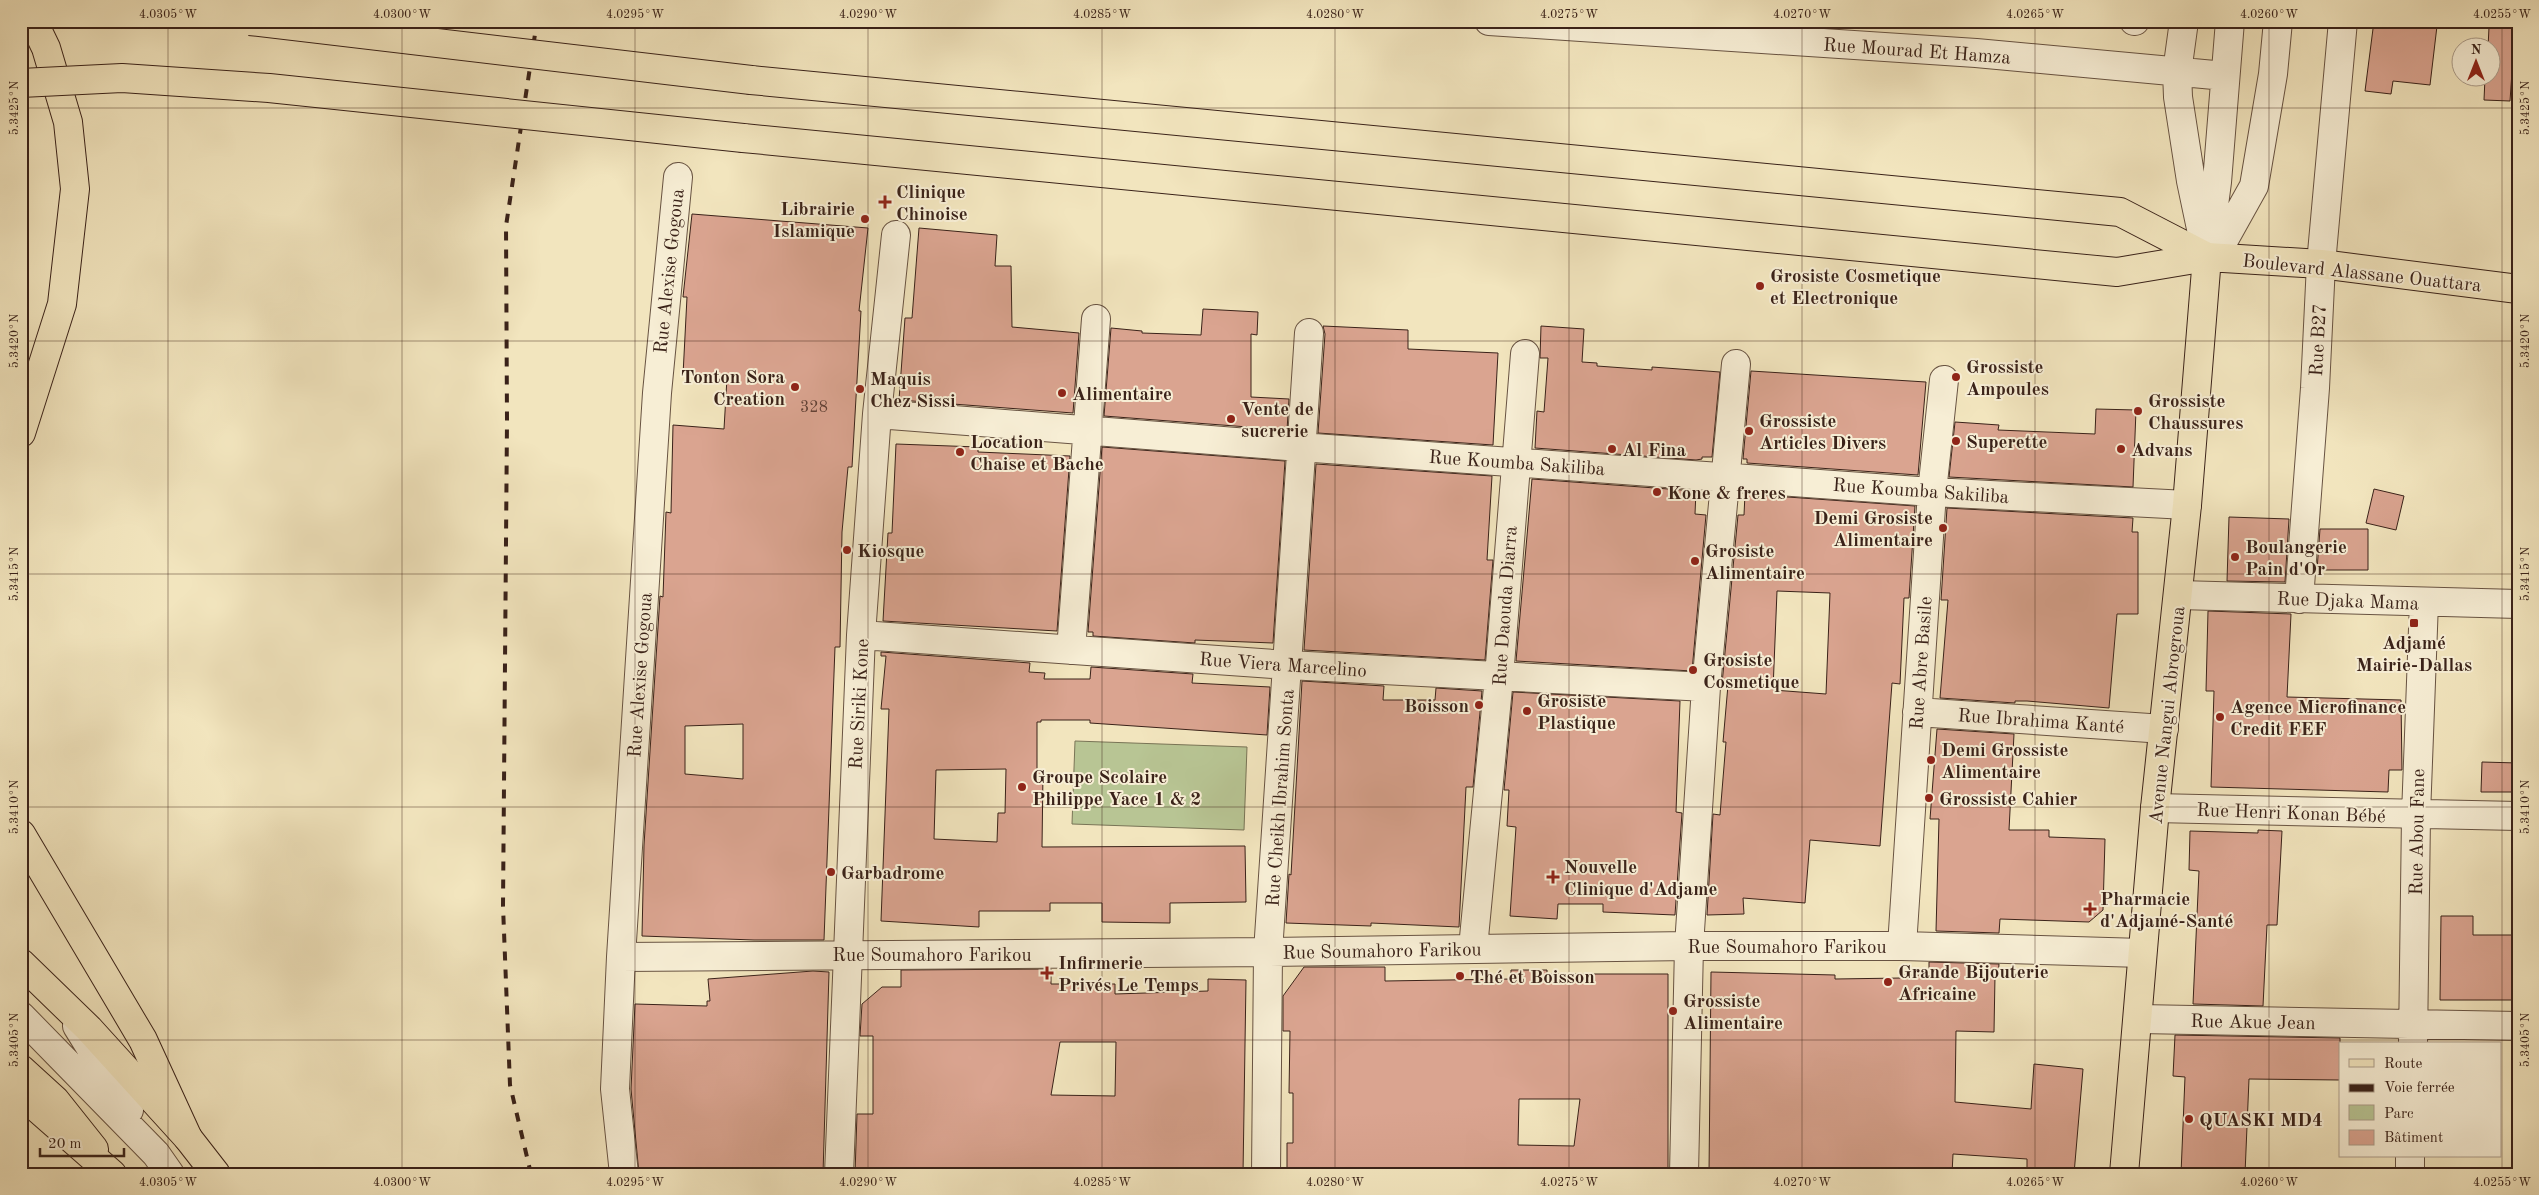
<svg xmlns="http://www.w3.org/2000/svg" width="2539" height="1195" font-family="'Old Standard TT',serif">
	<rect width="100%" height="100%" fill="#f2e5be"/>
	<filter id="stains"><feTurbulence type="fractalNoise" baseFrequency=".004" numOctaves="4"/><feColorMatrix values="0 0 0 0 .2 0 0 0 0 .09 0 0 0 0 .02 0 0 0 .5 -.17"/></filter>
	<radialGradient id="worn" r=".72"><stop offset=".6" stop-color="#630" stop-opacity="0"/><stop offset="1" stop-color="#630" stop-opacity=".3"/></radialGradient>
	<!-- green -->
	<path fill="#b8c594" stroke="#797456" d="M1075,741L1247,747L1244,830L1072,824Z"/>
	<!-- building -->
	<path fill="#daa490" stroke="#3a2219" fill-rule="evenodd" d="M2374,21H2400L2437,26L2430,85L2393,81L2391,94L2365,91Z
		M2489,27L2515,28L2510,101L2484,100L2485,78H2492V48H2488Z
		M692,214L868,228L859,311H861L852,467H848L842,532L840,647H835L824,940H754L642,936L644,845L660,596L663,597L666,512L671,513L673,425L724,429L727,378L683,375L687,297H683ZM743,724V779L685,774V726Z
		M919,228L997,235L995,266H1011L1012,327L1079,333L1073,413L899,400L905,318H912Z
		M1203,309L1258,312L1257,335L1251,334V397L1289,399L1287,430L1104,416L1111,328L1142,331V333L1201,335Z
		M1323,326L1408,330V349L1498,353L1493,445L1318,433L1325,334Z
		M1541,326L1584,329L1582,362L1597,363V366L1652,370V367L1720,372L1712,457H1702V459L1696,460L1535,448L1537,411L1544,412L1548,358H1540Z
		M1751,371L1926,382L1918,475L1747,463V459H1743Z
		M2096,409L2136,410L2133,487L1949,477L1955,422L1999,425L1998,430L2095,434Z
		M896,444L978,447V452L1070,456L1057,631L883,621L888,533H892Z
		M1102,447L1285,461L1273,643L1195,640V643L1093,636V632H1088Z
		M1316,464L1492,476L1487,560H1493L1485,660L1304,650Z
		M1532,479L1696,491L1695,514L1706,515L1692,671L1516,661Z
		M2374,489L2404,496L2396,530L2366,523Z
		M1745,494L1915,506L1909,598H1904L1900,684L1892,683L1880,846L1810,840L1805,903L1743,898L1744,914L1707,915L1713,814L1720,815L1726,742H1723L1728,685L1722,684L1738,515H1744ZM1777,591L1830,593L1826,694L1773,690Z
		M1947,508L2133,518L2132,532H2138V614H2117L2109,708L2027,701H2015V703L1940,698L1948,600H1941Z
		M2229,517L2289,519L2285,582L2227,581Z
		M2320,529H2368V570H2317Z
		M2208,611L2291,614L2287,697L2401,700L2402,770H2389L2388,792L2211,787L2214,691H2206Z
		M881,652L1030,663L1029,672L1045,673L1044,679H1090L1091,667L1193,674L1192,683L1270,687L1267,735L1090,723V720H1041V722H1037V772H1043L1042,847L1245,846L1246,902L1170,903V923L1102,922V903H1050V911H979V927L881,921L889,709H881L886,656H881ZM1006,769L1005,813H998L997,842L934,839L936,770Z
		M1302,681L1384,686L1383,700H1435L1436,688L1482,691L1473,787H1466L1459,927L1371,923V926L1286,923L1289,874L1291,875Z
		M1513,692L1680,701L1676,812L1682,813L1675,915L1603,912V904H1558L1557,919L1510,916L1516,827L1507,826L1509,790H1504Z
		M1937,729L2014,734L2009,830H2049V837L2105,839L2103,910L2089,922L2000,919L1999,933L1936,931L1939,819H1930Z
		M2482,762L2518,763V792H2481Z
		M2258,830L2282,831L2277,925H2267L2263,1006L2193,1004L2199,871L2189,870L2190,831L2258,833Z
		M2441,916H2473V935H2518V1000H2440Z
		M1929,962L1999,964L1998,976H1995L1994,1032L1956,1031L1955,1102L2031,1109L2034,1064L2083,1069L2074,1174H2027V1159L1953,1154L1952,1174H1709L1711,972L1835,975V979L1901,978V975H1929Z
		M1304,967H1385V981L1511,979V970H1547V974H1668V1174H1287V1143H1293V1093H1289L1290,1031H1283V996ZM1519,1099H1580L1574,1146L1518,1145Z
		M1051,969V984H1115V994L1208,991V979L1246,980L1243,1174H855L857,1114H873V1036H860L862,1004L882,987H901V970ZM1060,1042H1116L1115,1096L1051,1095Z
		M813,971L829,972L823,1174H639L631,1089L635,1004L707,1006V1001H710L708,979Z
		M2175,1035L2340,1038V1080L2249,1079L2245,1174H2181L2185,1077L2173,1076Z"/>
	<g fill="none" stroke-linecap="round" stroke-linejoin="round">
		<defs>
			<path id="minor" d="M1489,21L1976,53L2225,76
				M2134,21H2135
				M2184,21L2177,72L2178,97L2191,181L2207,257
				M2210,236L2217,182L2230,21
				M2207,257L2225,238L2254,186L2273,74L2278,21
				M877,414L1300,447L1932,492L2187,505
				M2179,595L2518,604
				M2299,599L2315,388L2321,264L2343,21
				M861,635L1288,665L1706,687
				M1071,650L1096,319
				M1917,712L2164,729
				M2155,808L2518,816
				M1902,946L1932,492L1944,380
				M1473,948L1499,677L1525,354
				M621,957L1268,952L1689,946H1902L2142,953
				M21,1016L156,1154L170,1174
				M2139,1019L2518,1026
				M77,1026L129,1110
				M2413,1044L2416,815L2424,602
				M624,1174L615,1089L621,957L657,393L678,177
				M839,1174L861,635L877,414L896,235
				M1266,1174L1268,952L1309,333
				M1684,1174L1689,946L1706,687L1736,364
				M2410,1174V1156"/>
			<path id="major" d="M21,963L89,1029L188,1138L216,1174
				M21,1069L55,1100L94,1149
				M2124,1174L2155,808L2187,505L2207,257L2321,264L2518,289"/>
			<path id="highway" d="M751,80L2120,212L2207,257
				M743,138L2117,272L2207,257
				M21,433L62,304L75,189L68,122L46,48L33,21
				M21,834L143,1040L188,1138
				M21,1094L112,1174"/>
		</defs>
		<!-- minor casing -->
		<use href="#minor" stroke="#685342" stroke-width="30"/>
		<!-- major casing -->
		<use href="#major" stroke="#3a2219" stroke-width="30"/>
		<!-- highway casing -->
		<use href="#highway" stroke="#3a2219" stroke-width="30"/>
		<!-- minor -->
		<use href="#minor" stroke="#f7eed5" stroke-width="28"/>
		<!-- major -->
		<use href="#major" stroke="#f2e5be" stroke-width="28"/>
		<!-- highway -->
		<use href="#highway" stroke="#f2e5be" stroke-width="28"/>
		<!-- rail -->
		<path stroke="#3a2219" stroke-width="4" stroke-dasharray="9 9" stroke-linecap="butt" d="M531,1174L510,1085L503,906L507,421L506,226L537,21"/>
		<defs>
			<path id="highway-bridge" d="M250,21L751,80
				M21,83L122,78L269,88L743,138"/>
		</defs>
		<!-- highway-bridge casing -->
		<use href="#highway-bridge" stroke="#3a2219" stroke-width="30" stroke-linecap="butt"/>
		<!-- highway-bridge -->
		<use href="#highway-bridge" stroke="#f2e5be" stroke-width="28"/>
	</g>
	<!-- ticks -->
	<path fill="none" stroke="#3a2219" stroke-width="1" stroke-opacity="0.45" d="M168,21V1174M402,21V1174M635,21V1174M868,21V1174M1102,21V1174M1335,21V1174M1569,21V1174M1802,21V1174M2035,21V1174M2269,21V1174M2502,21V1174M21,108H2518M21,341H2518M21,574H2518M21,807H2518M21,1040H2518"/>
	<!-- markers -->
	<g fill="#8f2418" stroke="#f7eed5" stroke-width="2">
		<path d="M882.5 194.5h5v5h5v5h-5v5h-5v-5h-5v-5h5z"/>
		<circle cx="865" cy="219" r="5"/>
		<circle cx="1760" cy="286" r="5"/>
		<circle cx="1956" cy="377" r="5"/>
		<circle cx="795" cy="387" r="5"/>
		<circle cx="860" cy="389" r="5"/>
		<circle cx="1062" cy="393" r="5"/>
		<circle cx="2138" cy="411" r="5"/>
		<circle cx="1231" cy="419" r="5"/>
		<circle cx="1749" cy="431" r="5"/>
		<circle cx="1956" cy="441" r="5"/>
		<circle cx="1612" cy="449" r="5"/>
		<circle cx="2121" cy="449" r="5"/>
		<circle cx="960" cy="452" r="5"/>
		<circle cx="1657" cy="492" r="5"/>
		<circle cx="1943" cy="528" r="5"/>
		<circle cx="847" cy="550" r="5"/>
		<circle cx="2235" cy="557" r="5"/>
		<circle cx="1695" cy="561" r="5"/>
		<rect x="2409" y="618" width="10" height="10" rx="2.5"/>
		<circle cx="1693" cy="670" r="5"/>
		<circle cx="1479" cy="705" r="5"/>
		<circle cx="1527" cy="711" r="5"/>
		<circle cx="2220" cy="717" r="5"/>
		<circle cx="1931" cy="760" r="5"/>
		<circle cx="1022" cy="787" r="5"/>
		<circle cx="1929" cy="798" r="5"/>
		<circle cx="831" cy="872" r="5"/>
		<path d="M1550.5 869.5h5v5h5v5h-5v5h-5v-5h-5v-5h5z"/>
		<path d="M2087.5 901.5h5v5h5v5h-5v5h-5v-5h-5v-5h5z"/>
		<path d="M1044.5 965.5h5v5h5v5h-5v5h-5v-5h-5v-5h5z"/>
		<circle cx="1460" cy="976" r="5"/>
		<circle cx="1888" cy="982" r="5"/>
		<circle cx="1673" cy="1011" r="5"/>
		<circle cx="2189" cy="1119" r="5"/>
	</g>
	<g text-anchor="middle" stroke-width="4" stroke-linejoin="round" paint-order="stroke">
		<!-- number labels -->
		<g font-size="16" fill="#624237">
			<text x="814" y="412">328</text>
		</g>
		<!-- street labels -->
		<g font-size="19" fill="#3a2219" stroke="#f7eed5">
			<text transform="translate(1917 50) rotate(4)" y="7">Rue Mourad Et Hamza</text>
			<text transform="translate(668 271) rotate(-84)" y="7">Rue Alexise Gogoua</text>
			<text transform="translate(2362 272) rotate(6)" y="7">Boulevard Alassane Ouattara</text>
			<text transform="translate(2317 340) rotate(-87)" y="7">Rue B27</text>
			<text transform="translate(1517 462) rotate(4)" y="7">Rue Koumba Sakiliba</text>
			<text transform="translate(1921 490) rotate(4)" y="7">Rue Koumba Sakiliba</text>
			<text transform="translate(2348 600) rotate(2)" y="7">Rue Djaka Mama</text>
			<text transform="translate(1504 606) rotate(-86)" y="7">Rue Daouda Diarra</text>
			<text transform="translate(1920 663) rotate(-86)" y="7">Rue Abre Basile</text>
			<text transform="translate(1283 664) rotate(4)" y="7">Rue Viera Marcelino</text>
			<text transform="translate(639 675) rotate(-86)" y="7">Rue Alexise Gogoua</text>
			<text transform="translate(858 704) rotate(-87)" y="7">Rue Siriki Kone</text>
			<text transform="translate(2166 715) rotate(-84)" y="7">Avenue Nangui Abrogroua</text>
			<text transform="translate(2041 720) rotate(4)" y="7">Rue Ibrahima Kanté</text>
			<text transform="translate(1279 798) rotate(-86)" y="7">Rue Cheikh Ibrahim Sonta</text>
			<text transform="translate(2291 812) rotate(2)" y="7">Rue Henri Konan Bébé</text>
			<text transform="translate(2416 832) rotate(-89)" y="7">Rue Abou Fane</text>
			<text x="1787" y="953">Rue Soumahoro Farikou</text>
			<text transform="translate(1382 950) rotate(-1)" y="7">Rue Soumahoro Farikou</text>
			<text x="932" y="961">Rue Soumahoro Farikou</text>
			<text transform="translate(2253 1021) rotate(1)" y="7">Rue Akue Jean</text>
		</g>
		<!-- poi labels -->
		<g font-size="19" font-weight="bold" fill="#3a2219" stroke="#f7eed5" text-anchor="start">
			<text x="896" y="198">Clinique<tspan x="896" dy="22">Chinoise</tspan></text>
			<text x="855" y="215" text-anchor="end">Librairie<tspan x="855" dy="22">Islamique</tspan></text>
			<text x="1770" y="282">Grosiste Cosmetique<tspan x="1770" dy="22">et Electronique</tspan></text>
			<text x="1966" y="373">Grossiste<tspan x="1966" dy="22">Ampoules</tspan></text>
			<text x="785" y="383" text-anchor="end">Tonton Sora<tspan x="785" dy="22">Creation</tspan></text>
			<text x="870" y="385">Maquis<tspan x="870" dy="22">Chez Sissi</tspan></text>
			<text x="1072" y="400">Alimentaire</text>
			<text x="2148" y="407">Grossiste<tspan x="2148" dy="22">Chaussures</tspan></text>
			<text x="1241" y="415">Vente de<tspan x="1241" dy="22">sucrerie</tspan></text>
			<text x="1759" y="427">Grossiste<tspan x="1759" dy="22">Articles Divers</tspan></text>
			<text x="970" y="448">Location<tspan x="970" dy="22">Chaise et Bache</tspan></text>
			<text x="1966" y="448">Superette</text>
			<text x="1622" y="456">Al Fina</text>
			<text x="2131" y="456">Advans</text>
			<text x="1667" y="499">Kone &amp; freres</text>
			<text x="1933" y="524" text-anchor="end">Demi Grosiste<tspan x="1933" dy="22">Alimentaire</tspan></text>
			<text x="2245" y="553">Boulangerie<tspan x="2245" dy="22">Pain d'Or</tspan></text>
			<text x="857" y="557">Kiosque</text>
			<text x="1705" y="557">Grosiste<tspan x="1705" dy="22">Alimentaire</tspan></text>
			<text x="2414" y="649" text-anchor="middle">Adjamé<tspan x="2414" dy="22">Mairie-Dallas</tspan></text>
			<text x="1703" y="666">Grosiste<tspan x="1703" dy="22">Cosmetique</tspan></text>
			<text x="1537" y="707">Grosiste<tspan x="1537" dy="22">Plastique</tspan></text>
			<text x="1469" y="712" text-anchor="end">Boisson</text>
			<text x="2230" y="713">Agence Microfinance<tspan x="2230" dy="22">Credit FEF</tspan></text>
			<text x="1941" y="756">Demi Grossiste<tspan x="1941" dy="22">Alimentaire</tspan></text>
			<text x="1032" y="783">Groupe Scolaire<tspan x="1032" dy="22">Philippe Yace 1 &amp; 2</tspan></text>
			<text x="1939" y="805">Grossiste Cahier</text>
			<text x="1564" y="873">Nouvelle<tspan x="1564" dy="22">Clinique d'Adjame</tspan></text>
			<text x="841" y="879">Garbadrome</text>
			<text x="2100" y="905">Pharmacie<tspan x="2100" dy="22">d'Adjamé-Santé</tspan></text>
			<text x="1058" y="969">Infirmerie<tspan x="1058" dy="22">Privés Le Temps</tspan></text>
			<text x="1898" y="978">Grande Bijouterie<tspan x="1898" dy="22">Africaine</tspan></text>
			<text x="1470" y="983">Thé et Boisson</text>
			<text x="1683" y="1007">Grossiste<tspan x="1683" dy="22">Alimentaire</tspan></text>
			<text x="2199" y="1126">QUASKI MD4</text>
		</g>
	</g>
	<!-- margin -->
	<rect width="2539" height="1195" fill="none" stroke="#f2e5be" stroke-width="55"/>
	<!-- legend -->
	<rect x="2339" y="1042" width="162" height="115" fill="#f7eed5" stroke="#ab9c8a"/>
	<rect x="2349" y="1059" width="25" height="8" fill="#f2e5be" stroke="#ab9c8a"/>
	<text x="2384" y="1068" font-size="15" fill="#3a2219">Route</text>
	<rect x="2349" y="1084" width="25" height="8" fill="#3a2219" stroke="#ab9c8a"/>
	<text x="2384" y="1092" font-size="15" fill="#3a2219">Voie ferrée</text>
	<rect x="2349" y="1105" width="25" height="15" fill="#b8c594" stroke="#ab9c8a"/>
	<text x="2384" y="1118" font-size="15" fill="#3a2219">Parc</text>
	<rect x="2349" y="1130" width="25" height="15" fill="#daa490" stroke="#ab9c8a"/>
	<text x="2384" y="1142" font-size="15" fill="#3a2219">Bâtiment</text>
	<!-- north arrow -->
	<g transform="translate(2476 62)"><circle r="24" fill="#f7eed5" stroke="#ab9c8a"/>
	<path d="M0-4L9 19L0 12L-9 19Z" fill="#8f2418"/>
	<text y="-8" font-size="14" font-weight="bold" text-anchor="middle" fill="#3a2219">N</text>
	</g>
	<!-- scale -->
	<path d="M40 1148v8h84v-8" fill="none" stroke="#3a2219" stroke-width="2.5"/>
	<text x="48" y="1148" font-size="15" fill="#3a2219" stroke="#f7eed5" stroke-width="4" paint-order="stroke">20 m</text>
	<rect x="28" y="28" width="2484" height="1140" fill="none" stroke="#3a2219" stroke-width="2"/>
	<g font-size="12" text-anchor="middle" fill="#3a2219">
		<text x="168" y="18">4.0305°W</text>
		<text x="402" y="18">4.0300°W</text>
		<text x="635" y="18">4.0295°W</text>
		<text x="868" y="18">4.0290°W</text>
		<text x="1102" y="18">4.0285°W</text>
		<text x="1335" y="18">4.0280°W</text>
		<text x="1569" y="18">4.0275°W</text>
		<text x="1802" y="18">4.0270°W</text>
		<text x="2035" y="18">4.0265°W</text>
		<text x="2269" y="18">4.0260°W</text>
		<text x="2502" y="18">4.0255°W</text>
		<text transform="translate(14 108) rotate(-90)" y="4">5.3425°N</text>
		<text transform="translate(2525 108) rotate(-90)" y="4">5.3425°N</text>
		<text transform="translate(14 341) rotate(-90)" y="4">5.3420°N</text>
		<text transform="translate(2525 341) rotate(-90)" y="4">5.3420°N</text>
		<text transform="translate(14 574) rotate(-90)" y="4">5.3415°N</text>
		<text transform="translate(2525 574) rotate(-90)" y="4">5.3415°N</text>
		<text transform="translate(14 807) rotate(-90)" y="4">5.3410°N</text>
		<text transform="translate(2525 807) rotate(-90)" y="4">5.3410°N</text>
		<text transform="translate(14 1040) rotate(-90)" y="4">5.3405°N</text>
		<text transform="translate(2525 1040) rotate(-90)" y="4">5.3405°N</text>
		<text x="168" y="1186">4.0305°W</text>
		<text x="402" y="1186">4.0300°W</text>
		<text x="635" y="1186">4.0295°W</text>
		<text x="868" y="1186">4.0290°W</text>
		<text x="1102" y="1186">4.0285°W</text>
		<text x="1335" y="1186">4.0280°W</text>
		<text x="1569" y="1186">4.0275°W</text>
		<text x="1802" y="1186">4.0270°W</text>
		<text x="2035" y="1186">4.0265°W</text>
		<text x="2269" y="1186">4.0260°W</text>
		<text x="2502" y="1186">4.0255°W</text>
	</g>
	<rect width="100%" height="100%" filter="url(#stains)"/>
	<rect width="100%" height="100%" fill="url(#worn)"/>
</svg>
